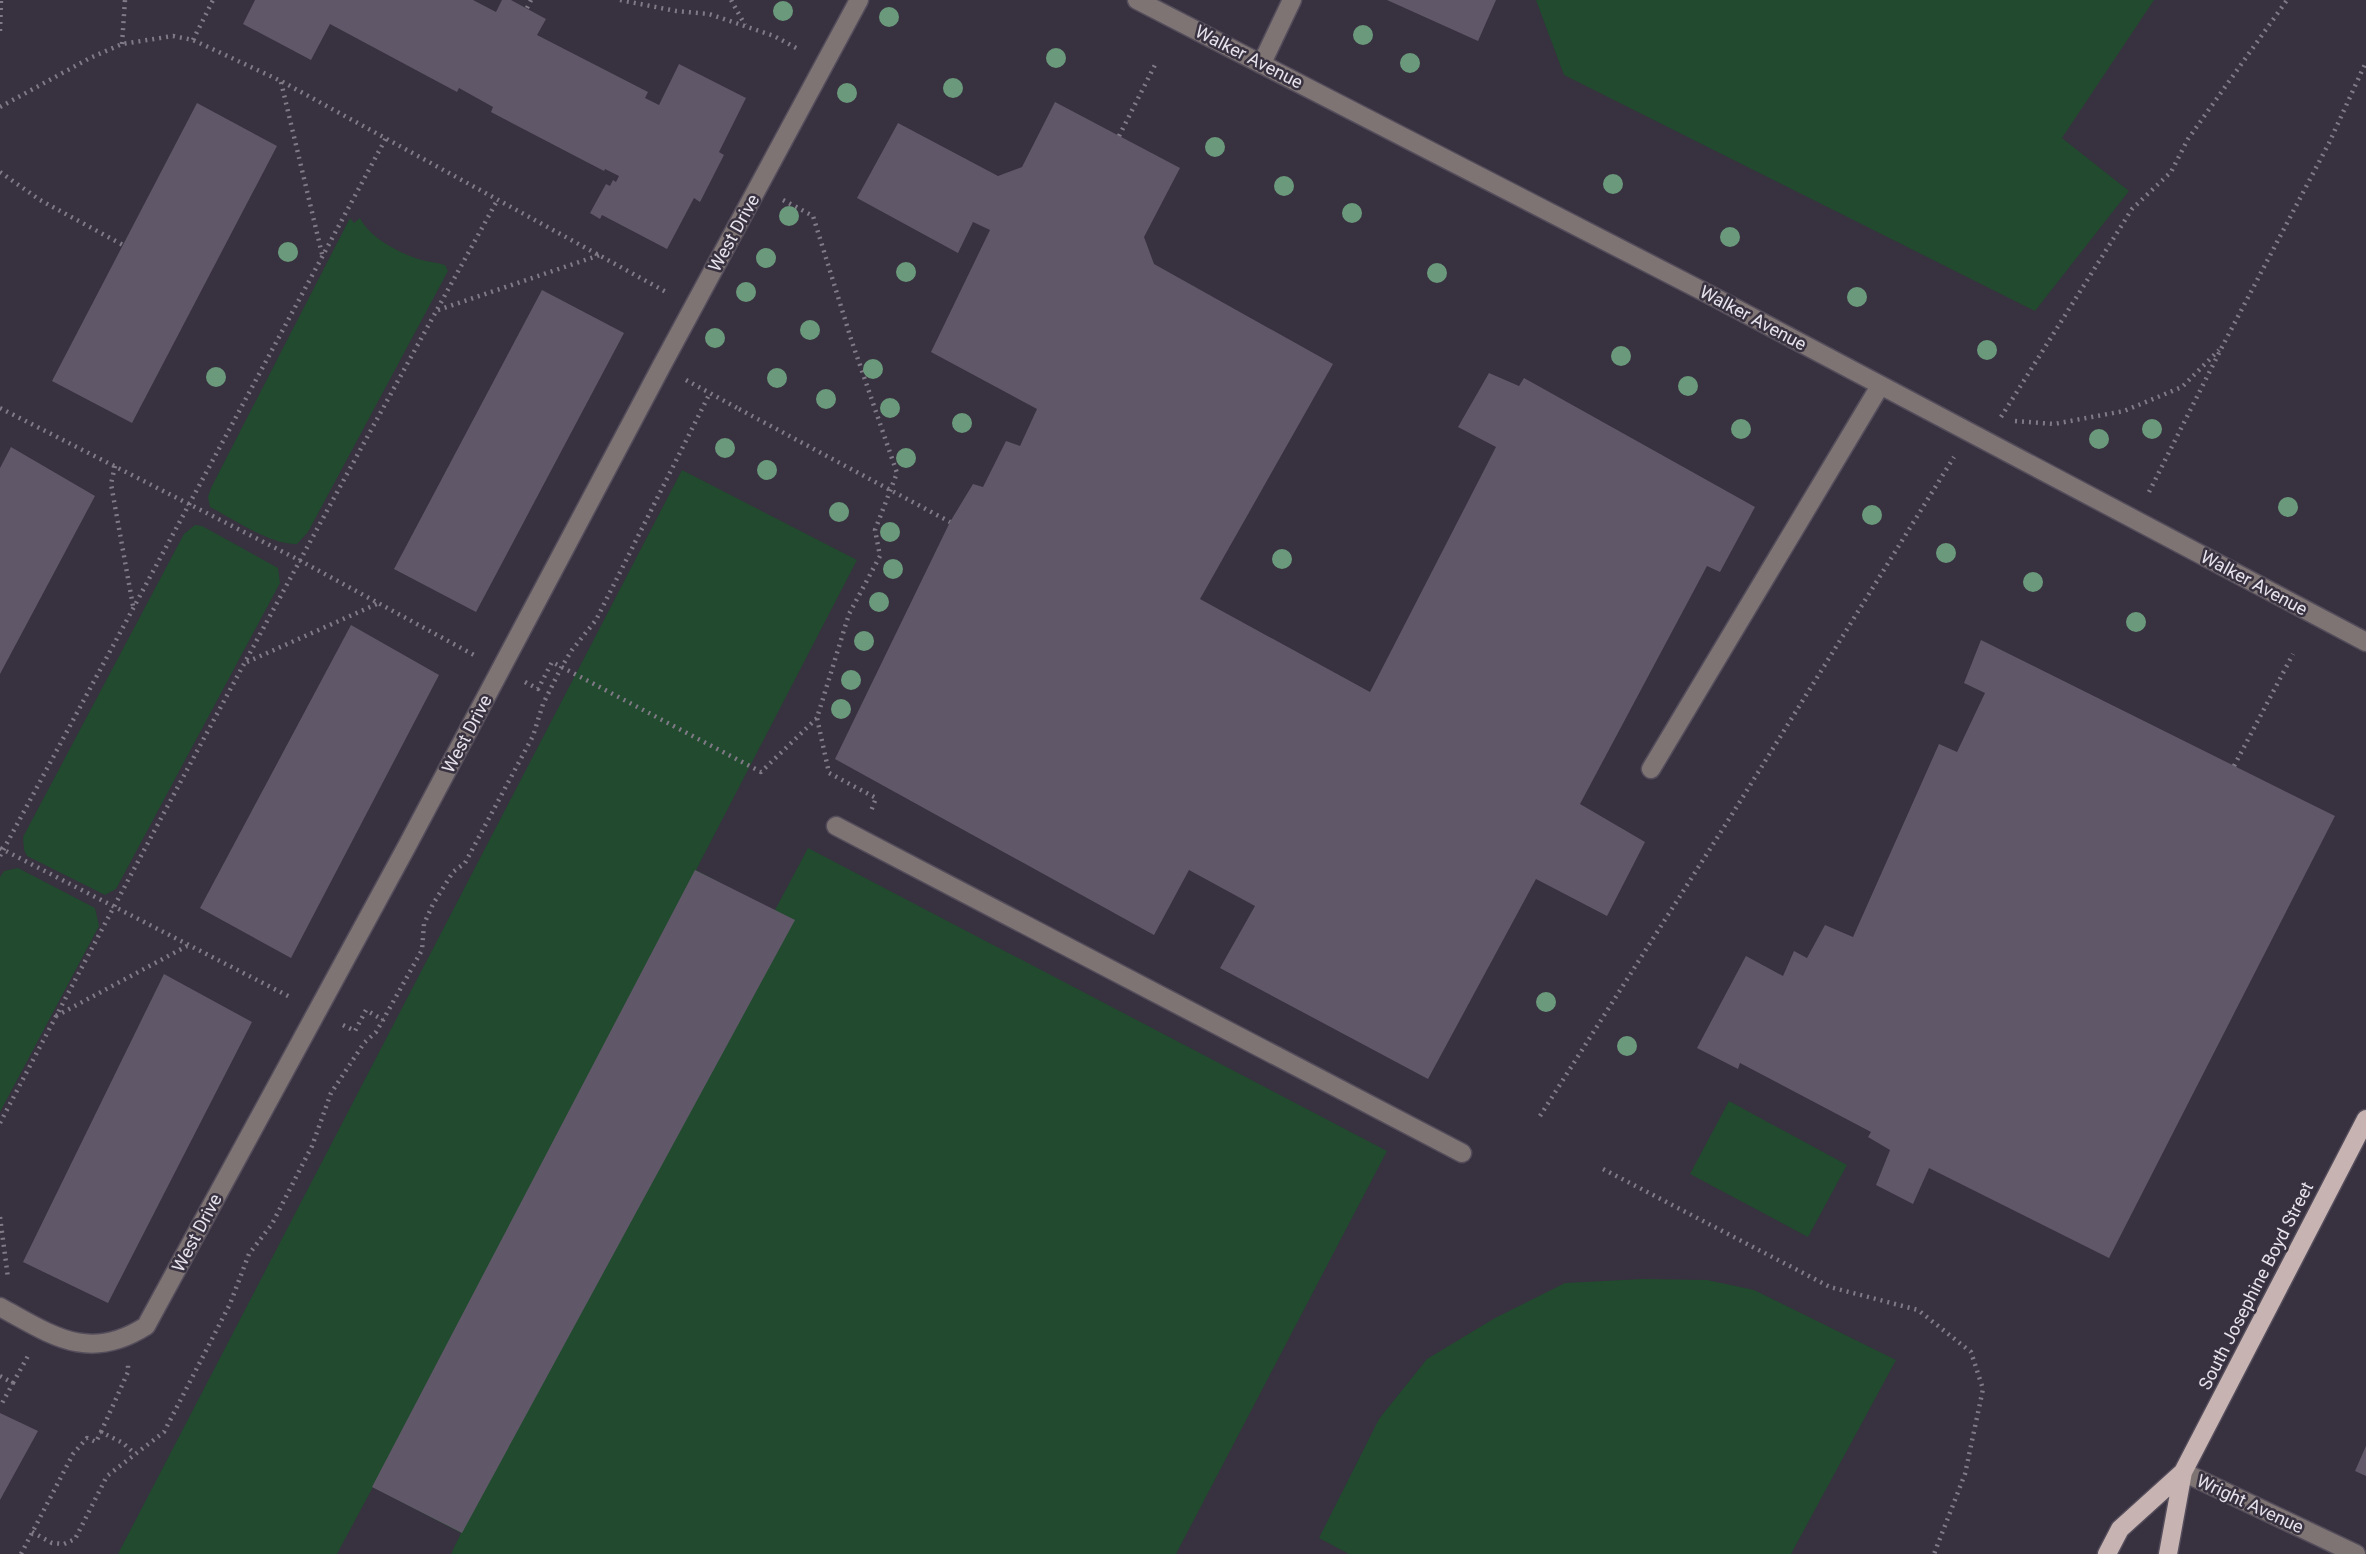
<svg xmlns="http://www.w3.org/2000/svg" width="2366" height="1554" font-family="Roboto,sans-serif">
	<rect width="100%" height="100%" fill="#383140"/>
	<!-- green -->
	<path fill="#214a2e" d="M1536,0H2154L2062,138L2129,191L2035,311L1564,75Z
		M350,218L354,223L360,218C370,238 398,252 418,259C427,262 436,262 445,265L448,271L308,532L297,544C271,545 233,519 210,507L208,497L211,488Z
		M682,470L857,560L696,870L774,912L808,848L1387,1151L1176,1554H451L461,1533L373,1487L337,1554H118Z
		M195,525L202,526L278,568L280,583L116,889L105,895L27,856L24,850L23,837L184,534Z
		M18,868L95,908L99,926L0,1112V877L4,871Z
		M1729,1101L1847,1165L1808,1237L1690,1174Z
		M1643,1279L1707,1280L1754,1290L1896,1360L1791,1554H1349L1319,1538L1379,1419L1427,1359L1495,1318L1565,1283Z"/>
	<!-- building -->
	<path fill="#605868" d="M255,0H473L496,12L502,0H511L546,19L537,35L648,92L645,98L659,105L679,64L746,98L719,152L724,155L700,202L694,198L667,249L602,215L600,219L590,213L606,184L610,186L613,180L616,182L619,176L605,169L604,171L491,112L493,107L459,88L457,92L330,24L311,60L243,24Z
		M1387,0H1496L1478,41Z
		M1055,102L1180,168L1144,237L1154,264L1333,364L1200,599L1370,692L1496,447L1458,427L1489,373L1519,386L1524,378L1755,507L1720,572L1707,566L1580,804L1645,842L1607,916L1536,879L1428,1079L1220,968L1255,906L1189,870L1154,935L835,759L950,522L973,484L983,487L1006,441L1020,446L1037,409L931,352L990,230L973,222L958,253L857,198L898,123L998,176L1022,167Z
		M197,103L277,146L132,423L52,381Z
		M542,290L624,333L476,612L394,569Z
		M11,447L95,496L0,674V468Z
		M351,625L439,675L291,958L200,908Z
		M1981,640L2335,816L2109,1258L1929,1168L1913,1204L1876,1185L1890,1150L1868,1137L1871,1132L1740,1063L1738,1069L1697,1048L1746,956L1783,976L1794,951L1807,958L1825,925L1853,937L1939,744L1957,752L1985,693L1964,683Z
		M695,870L795,920L462,1533L372,1487Z
		M164,974L252,1022L108,1303L23,1262Z
		M0,1413L38,1431L0,1500Z
		M2366,1446V1476L2355,1471Z"/>
	<g fill="none" stroke-linecap="round" stroke-linejoin="round">
		<defs>
			<path id="minor" d="M1137,0L1714,297L2366,642
				M1262,63L1292,0
				M1651,769L1880,386
				M836,826L1462,1153
				M0,1307C52,1335 88,1363 146,1326L407,846L661,367L859,0
				M2183,1472L2356,1554"/>
			<path id="major" d="M2107,1554L2120,1529L2183,1472
				M2168,1554L2183,1472L2366,1119"/>
		</defs>
		<!-- minor casing -->
		<use href="#minor" stroke="#544d5b" stroke-width="21"/>
		<!-- major casing -->
		<use href="#major" stroke="#544d5b" stroke-width="21"/>
		<!-- path -->
		<path stroke="#7f7a86" stroke-width="4.5" stroke-dasharray="2 5" stroke-linecap="butt" d="M620,0L676,11L709,14L774,36L800,50
			M731,0L745,25
			M527,8L531,0
			M0,31L1,0
			M193,40L213,0
			M122,44L125,0
			M281,82L322,254
			M0,107L90,58L122,44L173,36L193,40L281,81L668,293
			M1119,136L1156,63
			M0,172L40,200L123,245
			M783,200L813,216L852,342L897,473L875,530L880,556L849,614L817,718L829,773L876,798L871,811
			M438,310L600,255
			M686,380L739,409
			M0,408L299,560L474,655
			M2001,417L2132,209L2171,172L2188,139L2287,0
			M2015,421L2054,424L2124,411L2182,387L2219,350
			M115,466L111,484L133,606
			M2149,492L2222,347L2329,143L2366,62
			M247,662L379,603
			M525,682L538,689L552,662L761,772L817,718
			M2234,766L2293,654
			M0,848L292,998
			M0,856L386,138
			M56,1016L187,946
			M343,1025L355,1031L366,1010L383,1020
			M1540,1116L1731,816L1954,457
			M0,1123C162,813 329,505 498,199
			M1603,1169L1830,1287L1918,1310L1971,1352L1983,1389L1965,1474L1934,1554
			M0,1217L8,1278
			M0,1376L13,1383L0,1407
			M13,1383L28,1356
			M101,1432L128,1372V1365
			M32,1532L52,1543L64,1544L75,1539L107,1476L164,1432L230,1304L249,1254L272,1224L312,1146L331,1093L364,1043L376,1032L383,1020L422,950L424,924L433,904L453,872L465,863L533,736L543,704L561,668L572,650L596,620L710,393
			M21,1554L73,1454L87,1438L96,1442L101,1432L123,1443L135,1454"/>
		<!-- minor -->
		<use href="#minor" stroke="#7e7473" stroke-width="18"/>
		<!-- major -->
		<use href="#major" stroke="#c7b3b1" stroke-width="18"/>
		<!-- path-bridge -->
		<path stroke="#7f7a86" stroke-width="4.5" stroke-dasharray="2 5" stroke-linecap="butt" d="M739,409L950,522"/>
	</g>
	<!-- trees -->
	<g fill="#6a9a7b">
		<circle cx="783" cy="11" r="10"/>
		<circle cx="889" cy="17" r="10"/>
		<circle cx="1363" cy="35" r="10"/>
		<circle cx="1056" cy="58" r="10"/>
		<circle cx="1410" cy="63" r="10"/>
		<circle cx="953" cy="88" r="10"/>
		<circle cx="847" cy="93" r="10"/>
		<circle cx="1215" cy="147" r="10"/>
		<circle cx="1613" cy="184" r="10"/>
		<circle cx="1284" cy="186" r="10"/>
		<circle cx="1352" cy="213" r="10"/>
		<circle cx="789" cy="216" r="10"/>
		<circle cx="1730" cy="237" r="10"/>
		<circle cx="288" cy="252" r="10"/>
		<circle cx="766" cy="258" r="10"/>
		<circle cx="906" cy="272" r="10"/>
		<circle cx="1437" cy="273" r="10"/>
		<circle cx="746" cy="292" r="10"/>
		<circle cx="1857" cy="297" r="10"/>
		<circle cx="810" cy="330" r="10"/>
		<circle cx="715" cy="338" r="10"/>
		<circle cx="1987" cy="350" r="10"/>
		<circle cx="1621" cy="356" r="10"/>
		<circle cx="873" cy="369" r="10"/>
		<circle cx="216" cy="377" r="10"/>
		<circle cx="777" cy="378" r="10"/>
		<circle cx="1688" cy="386" r="10"/>
		<circle cx="826" cy="399" r="10"/>
		<circle cx="890" cy="408" r="10"/>
		<circle cx="962" cy="423" r="10"/>
		<circle cx="1741" cy="429" r="10"/>
		<circle cx="2152" cy="429" r="10"/>
		<circle cx="2099" cy="439" r="10"/>
		<circle cx="725" cy="448" r="10"/>
		<circle cx="906" cy="458" r="10"/>
		<circle cx="767" cy="470" r="10"/>
		<circle cx="2288" cy="507" r="10"/>
		<circle cx="839" cy="512" r="10"/>
		<circle cx="1872" cy="515" r="10"/>
		<circle cx="890" cy="532" r="10"/>
		<circle cx="1946" cy="553" r="10"/>
		<circle cx="1282" cy="559" r="10"/>
		<circle cx="893" cy="569" r="10"/>
		<circle cx="2033" cy="582" r="10"/>
		<circle cx="879" cy="602" r="10"/>
		<circle cx="2136" cy="622" r="10"/>
		<circle cx="864" cy="641" r="10"/>
		<circle cx="851" cy="680" r="10"/>
		<circle cx="841" cy="709" r="10"/>
		<circle cx="1546" cy="1002" r="10"/>
		<circle cx="1627" cy="1046" r="10"/>
	</g>
	<g text-anchor="middle" stroke-width="5" stroke-linejoin="round" paint-order="stroke">
		<!-- street labels -->
		<g font-size="18" fill="#e6e2eb" stroke="#383140">
			<text transform="translate(1249 57) rotate(27)" y="6">Walker Avenue</text>
			<text transform="translate(734 233) rotate(-61)" y="6">West Drive</text>
			<text transform="translate(1753 318) rotate(28)" y="6">Walker Avenue</text>
			<text transform="translate(2254 583) rotate(28)" y="6">Walker Avenue</text>
			<text transform="translate(467 734) rotate(-62)" y="6">West Drive</text>
			<text transform="translate(197 1233) rotate(-62)" y="6">West Drive</text>
			<text transform="translate(2256 1286) rotate(-63)" y="6">South Josephine Boyd Street</text>
			<text transform="translate(2250 1504) rotate(25)" y="6">Wright Avenue</text>
		</g>
	</g>
</svg>
